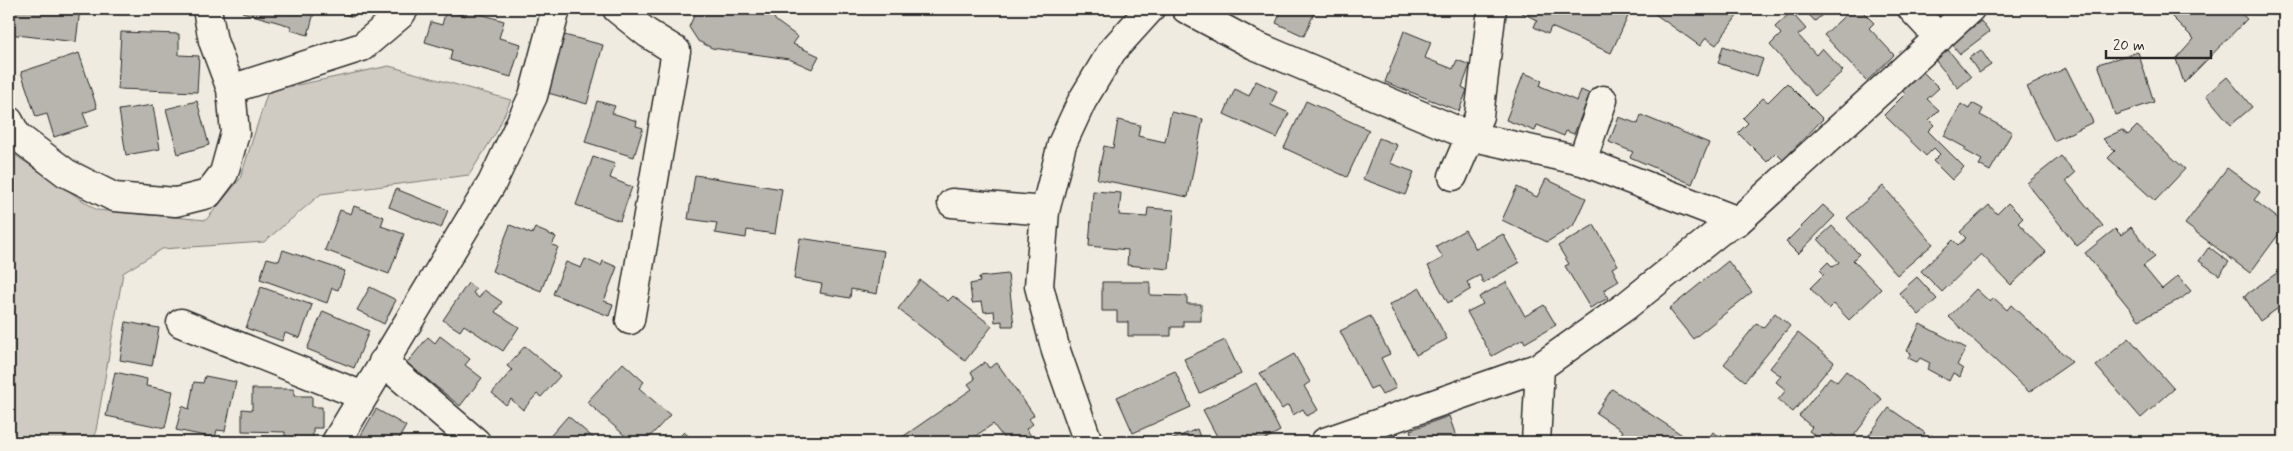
<svg xmlns="http://www.w3.org/2000/svg" width="2293" height="451" font-family="Mynerve,sans-serif">
	<rect width="100%" height="100%" fill="#efebe0"/>
	<filter id="ink" filterUnits="userSpaceOnUse"><feTurbulence type="fractalNoise" baseFrequency=".02" numOctaves="2"/><feDisplacementMap in="SourceGraphic" scale="10" xChannelSelector="R" yChannelSelector="G"/><feConvolveMatrix kernelMatrix="1 2 1 2 8 2 1 2 1" color-interpolation-filters="sRGB"/></filter>
	<g filter="url(#ink)">
		<!-- green -->
		<path fill="#cfcbc2" stroke="#7d7b76" d="M389,66L511,100L497,131L469,175L321,194L264,242L162,249L123,273L94,442H9V151L97,210L206,220L240,179L268,91Z"/>
		<!-- building -->
		<path fill="#b8b5ae" stroke="#2b2b2b" d="M11,9H80L76,42L9,34Z
			M243,9H315L308,35L290,30L291,26L242,12Z
			M329,9H355L353,17Z
			M359,9H374L373,13Z
			M697,9H769L776,21L798,37L793,44L819,56L812,69L789,59L712,48L698,41L689,27Z
			M1282,9H1316L1304,36L1276,23Z
			M1521,9H1623L1630,12L1611,53L1551,27L1548,34L1534,27L1537,20L1520,12Z
			M1659,9H1726L1737,16L1716,45L1706,38L1700,46L1655,14Z
			M1803,9H1829L1815,21Z
			M1852,9H1860L1874,23L1869,28L1894,55L1867,81L1824,35Z
			M2072,9H2086L2074,13Z
			M2170,9H2236L2247,19L2184,83L2176,59L2194,39L2167,12Z
			M446,10L465,16L467,10L504,21L499,38L521,44L511,77L450,60L452,50L425,42L431,22L442,25Z
			M1791,12L1806,29L1798,35L1816,55L1822,48L1843,71L1815,96L1770,45L1781,34L1775,27Z
			M1981,21L1989,32L1960,54L1951,43Z
			M1404,31L1431,42L1425,58L1453,69L1457,60L1470,65L1462,87L1467,90L1459,111L1385,82Z
			M121,32L179,34V55L199,56L197,92L118,89Z
			M564,35L603,45L587,104L548,93Z
			M1723,46L1763,59L1757,76L1718,63Z
			M1948,50L1971,77L1958,88L1935,60Z
			M1981,50L1991,65L1979,73L1969,58Z
			M2138,52L2154,102L2115,115L2098,64Z
			M79,53L97,108L83,113L88,126L54,137L47,114L36,117L21,72Z
			M2066,68L2093,122L2054,141L2027,87Z
			M1921,70L1939,88L1927,99L1939,110L1929,120L1934,125L1928,131L1964,167L1952,180L1933,161L1940,154L1934,148L1926,156L1884,115L1905,94L1901,89Z
			M1524,73L1542,80L1540,86L1577,101L1581,90L1590,94L1574,134L1566,131L1564,136L1537,125L1535,131L1506,120Z
			M2227,77L2252,107L2231,125L2206,95Z
			M1256,81L1277,91L1271,105L1289,113L1277,138L1224,114L1235,89L1249,96Z
			M1787,83L1823,119L1783,160L1776,153L1767,162L1738,133L1748,123L1743,118L1763,98L1768,102Z
			M197,101L209,145L178,154L166,109Z
			M597,101L615,106L612,113L637,121L636,126L643,128L634,157L585,142Z
			M1306,101L1369,130L1347,177L1284,148Z
			M1972,103L1983,109L1980,115L2012,132L1990,171L1979,165L1982,160L1964,150L1966,148L1944,136L1961,104L1969,109Z
			M153,105L160,149L126,155L119,110Z
			M1171,112L1203,119L1188,197L1097,179L1104,146L1113,148L1118,120L1140,125L1138,136L1165,142Z
			M1641,115L1709,143L1692,184L1630,157L1633,152L1609,142L1619,117L1638,124Z
			M2137,126L2185,169L2155,201L2108,158L2115,151L2103,139L2122,130L2128,135Z
			M1379,138L1397,145L1390,163L1414,172L1405,195L1363,179Z
			M2061,156L2075,173L2066,181L2103,226L2077,246L2027,183Z
			M593,157L615,164L610,178L632,187L620,221L576,205Z
			M2227,168L2260,192L2254,200L2284,223V227L2250,273L2185,224Z
			M695,175L782,189L775,234L747,230L746,238L715,233L717,223L688,219Z
			M1546,179L1586,198L1573,226L1547,242L1502,220L1517,187L1537,197Z
			M1883,186L1933,244L1897,275L1847,218Z
			M396,189L448,210L441,228L389,207Z
			M1093,191L1121,193L1119,215L1147,217L1148,208L1174,210L1169,269L1127,265L1128,250L1089,246Z
			M2008,203L2023,218L2018,223L2046,252L2011,285L1981,254L1942,292L1921,271L1953,240L1958,245L1966,238L1960,232L1989,205L1997,214Z
			M1823,205L1835,216L1798,254L1786,242Z
			M354,206L384,217L381,226L404,234L389,274L325,250L340,210L351,214Z
			M510,225L532,234L535,228L556,237L552,245L558,247L541,291L492,271Z
			M1594,225L1618,265L1612,268L1619,281L1604,290L1608,298L1590,308L1565,266L1569,264L1558,246Z
			M1832,226L1859,254L1853,260L1881,289L1849,320L1834,304L1829,309L1810,288L1824,274L1820,270L1828,262L1833,267L1839,262L1818,239Z
			M2131,227L2155,257L2143,266L2162,289L2178,276L2191,291L2182,298L2139,320L2085,253L2115,229L2121,235Z
			M1465,230L1476,249L1503,234L1519,263L1483,283L1480,275L1467,282L1471,289L1448,303L1428,266L1443,258L1436,246Z
			M800,238L884,251L877,294L851,289L850,298L820,293L822,284L794,279Z
			M2209,247L2229,262L2219,275L2199,261Z
			M283,250L345,271L338,290L332,288L327,303L260,279L267,258L279,261Z
			M585,259L601,266L603,261L617,267L604,301L613,304L609,316L553,294L566,262L581,268Z
			M1728,261L1752,292L1693,339L1669,309Z
			M2284,268V304L2260,321L2244,296Z
			M1008,274L1014,326H1002V321L995,322L994,311L984,312L982,302L972,303L970,284L980,282L979,277Z
			M1917,277L1937,299L1919,315L1899,293Z
			M920,280L948,301L953,296L992,326L965,361L898,309Z
			M1102,282H1150V295L1187,296V304H1201V321H1183V327H1171V336H1128V322H1117V311H1102Z
			M1506,282L1525,316L1544,305L1556,325L1525,343L1523,339L1492,356L1467,312L1483,304L1479,297Z
			M468,283L476,289L473,293L479,298L484,290L502,302L495,312L519,327L503,351L464,325L460,331L443,320Z
			M261,287L312,305L300,338L285,333L282,341L246,328Z
			M370,287L396,300L384,324L357,310Z
			M1420,288L1447,339L1416,355L1389,305Z
			M1976,289L1990,302L1994,298L2007,310L2011,305L2072,362L2029,392L1949,317Z
			M323,311L369,331L354,368L307,349Z
			M1775,313L1790,326L1745,381L1724,364L1757,323L1763,328Z
			M1370,316L1390,354L1381,358L1396,388L1382,395L1377,386L1370,389L1340,331Z
			M126,322L159,328L152,366L120,360Z
			M1920,324L1966,348L1957,365L1963,369L1960,377L1953,373L1949,381L1927,369L1930,363L1920,358L1917,362L1908,358L1911,353L1907,351Z
			M1798,333L1834,362L1793,412L1778,400L1786,390L1776,382L1781,376L1770,368Z
			M440,336L470,359L465,365L482,378L460,406L407,363L428,337L435,343Z
			M2129,338L2174,389L2141,418L2096,366Z
			M1225,340L1241,374L1200,393L1184,359Z
			M525,346L560,376L541,397L537,394L523,410L511,399L506,405L492,393L512,370L507,366Z
			M1294,354L1310,382L1304,386L1318,410L1307,416L1303,409L1293,415L1288,405L1282,409L1260,373Z
			M985,362L989,368L997,363L1034,415L1029,419L1033,424L1026,429L1032,437L1024,442H1001L1005,440L993,424L974,437L978,442L964,441L899,442L898,440L972,389L968,384L975,379L971,372Z
			M623,363L644,382L639,388L670,415L645,442H632L587,402Z
			M1175,371L1191,407L1133,433L1117,397Z
			M1846,371L1882,399L1849,442H1843L1832,434L1824,442L1809,431L1812,427L1799,416L1830,377L1837,382Z
			M115,372L147,379L146,386L173,391L165,428L106,416Z
			M205,376L236,382L225,431L217,430L215,438L176,430L182,406L189,409L194,382L203,383Z
			M1256,383L1280,431L1265,439L1266,442H1220L1203,410Z
			M252,389H294V396H312V407H322V428H313V442H285V432L242,431V409L252,410Z
			M1612,389L1693,442H1623L1618,439L1623,431L1596,413Z
			M1889,408L1925,433L1918,442H1864Z
			M376,409L406,426L397,442H357Z
			M568,416L598,442H545Z
			M1449,416L1458,442H1414L1410,430Z
			M1197,429L1202,442H1166Z
			M684,432L695,442H674Z
			M1713,432L1729,442H1706Z
			M1398,433L1401,442H1377L1376,440Z
			M1931,435L1942,442H1926Z"/>
		<g fill="none" stroke-linecap="round" stroke-linejoin="round">
			<defs>
				<path id="street" d="M617,9L647,33L676,51L630,320
					M1186,9L1254,45L1470,136L1582,161L1738,221
					M1912,9L1939,38
					M231,89L362,47L400,15L404,9
					M9,121L17,136L66,173L114,197L176,202L208,194L224,173L235,133L231,89L213,41L207,9
					M1582,161L1603,100
					M1453,176L1479,116L1492,9
					M952,203L1045,211
					M181,323L363,396
					M383,362L476,442
					M336,442L492,183L533,96L556,9
					M1325,442L1540,367L1626,306L1720,231L1738,221L1970,9
					M1536,442L1540,367"/>
				<path id="secondary" d="M1088,442L1056,351L1039,286L1045,211L1062,144L1082,101L1112,51L1150,9"/>
			</defs>
			<!-- street casing -->
			<use href="#street" stroke="#2b2b2b" stroke-width="31"/>
			<!-- secondary casing -->
			<use href="#secondary" stroke="#2b2b2b" stroke-width="31"/>
			<!-- street -->
			<use href="#street" stroke="#f7f3e8" stroke-width="28"/>
			<!-- secondary -->
			<use href="#secondary" stroke="#f7f3e8" stroke-width="28"/>
		</g>
	</g>
	<!-- margin -->
	<rect width="2293" height="451" fill="none" stroke="#f7f3e8" stroke-width="30"/>
	<rect x="15" y="15" width="2263" height="421" fill="none" stroke="#2b2b2b" stroke-width="2" filter="url(#ink)"/>
	<!-- scale -->
	<path d="M2106 50v8h105v-8" fill="none" stroke="#2b2b2b" stroke-width="2.5"/>
	<text x="2113" y="50" font-size="15" fill="#2b2b2b" stroke="#f7f3e8" stroke-width="4" paint-order="stroke">20 m</text>
</svg>
